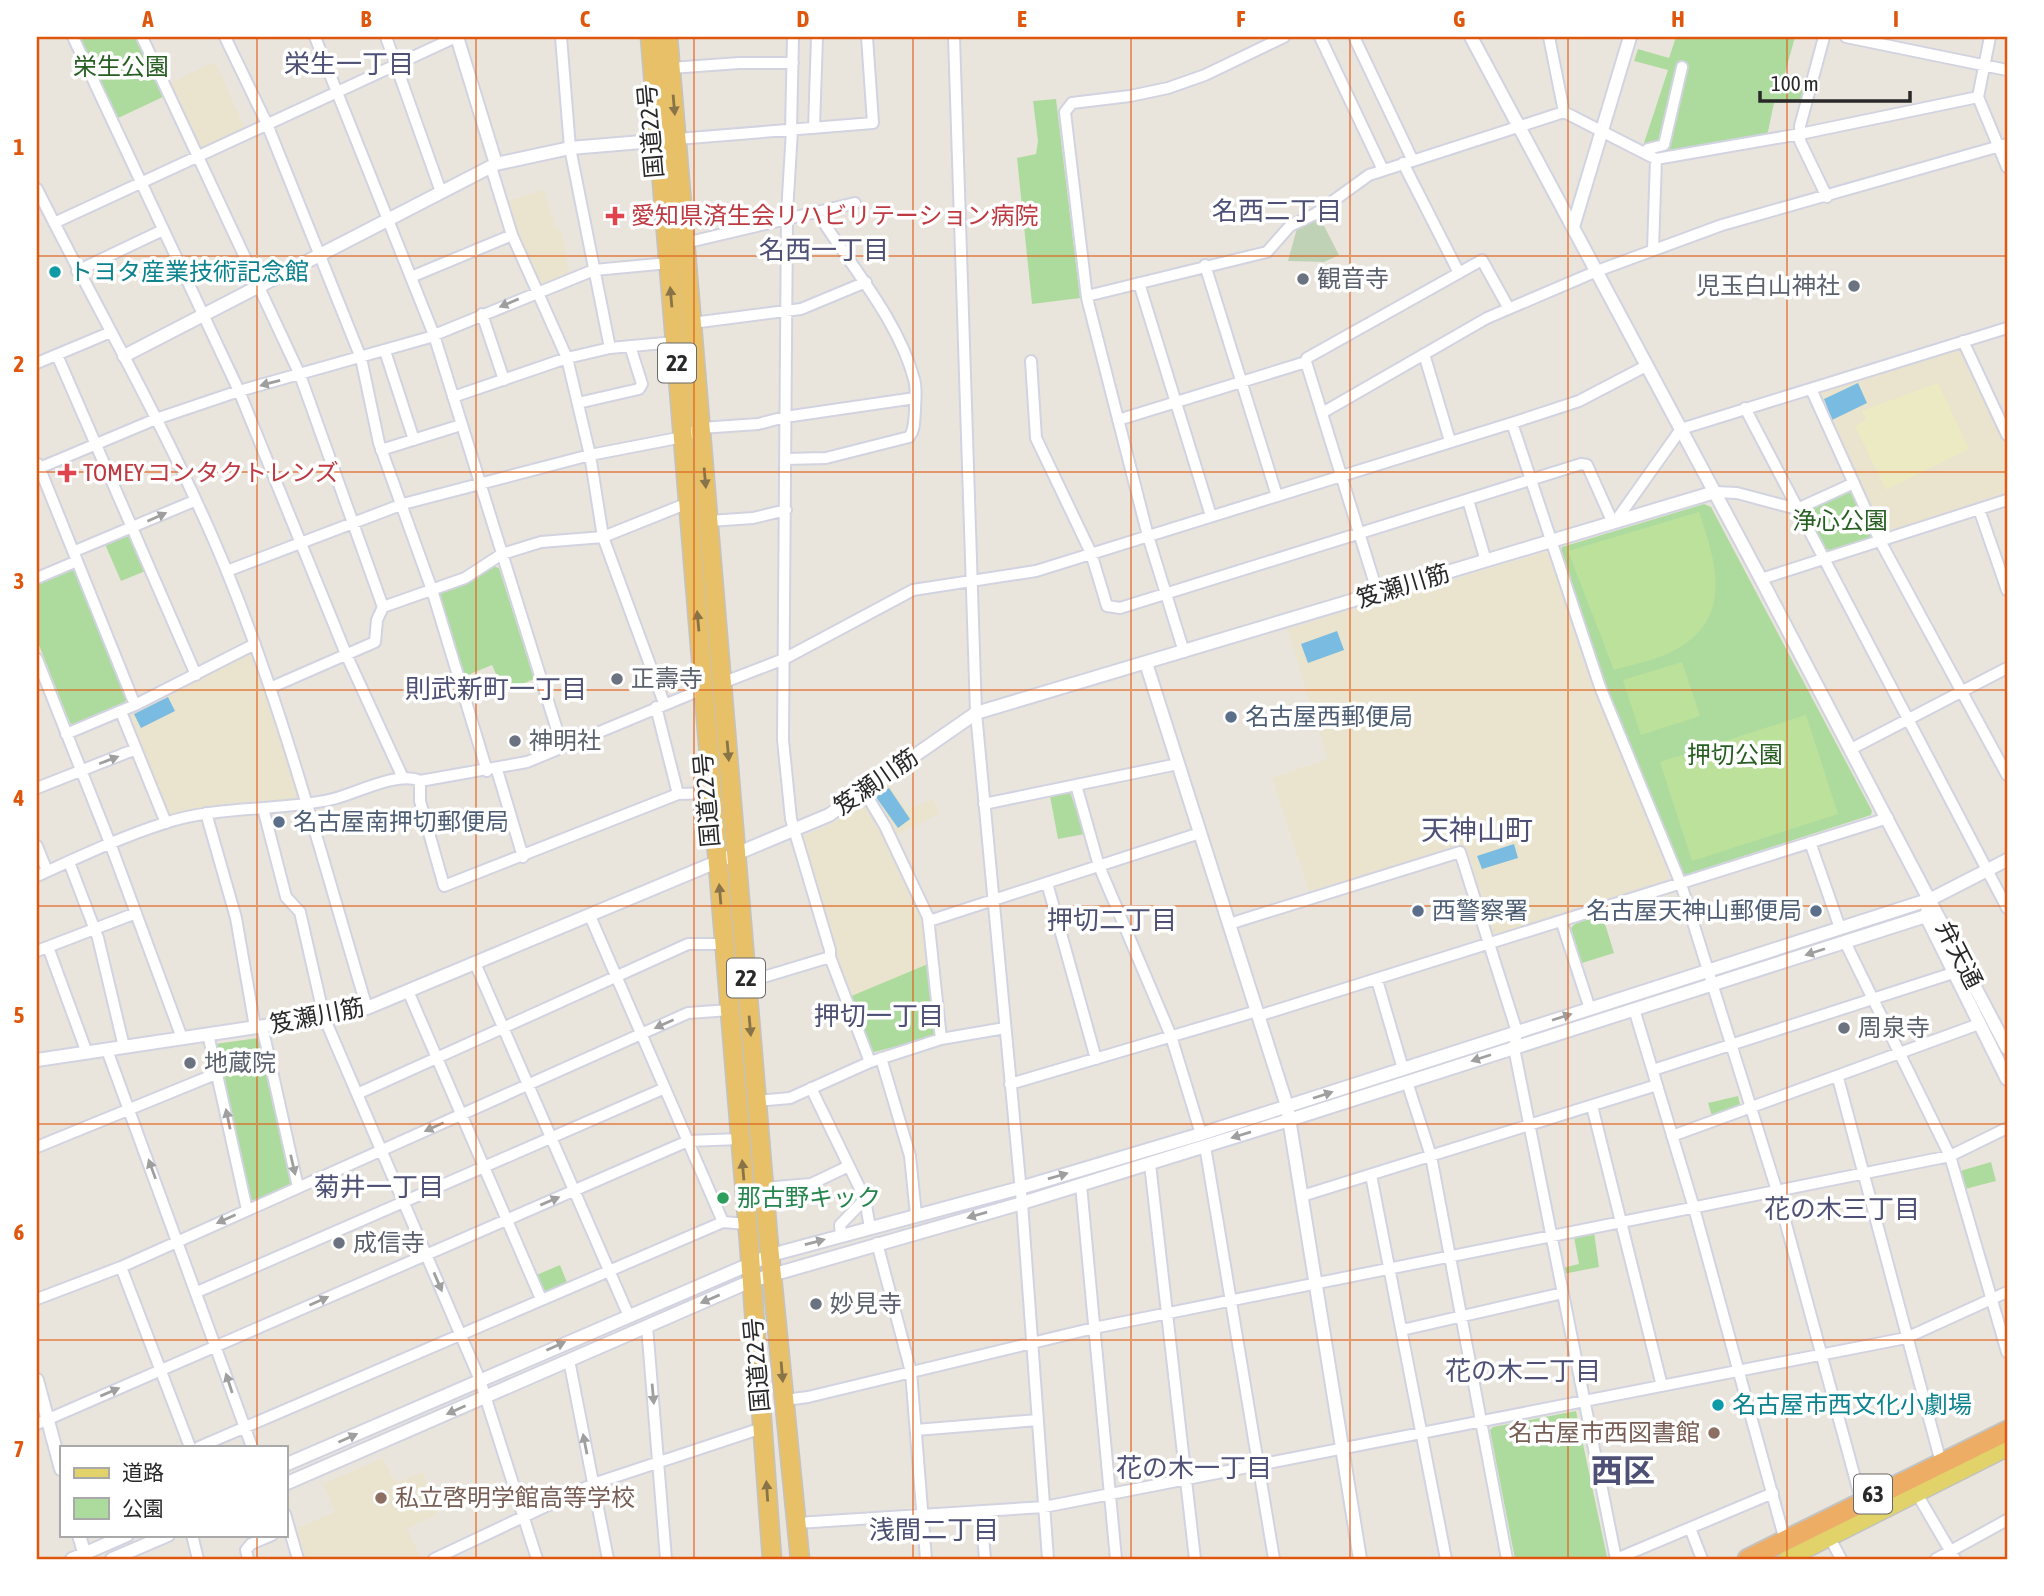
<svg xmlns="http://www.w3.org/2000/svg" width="2044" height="1596" font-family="'Asap Condensed','Noto Sans JP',sans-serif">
	<rect width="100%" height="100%" fill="#eae5dc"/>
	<!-- education -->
	<path fill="#eae3cd" d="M212,63L216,64L245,128L204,147L199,145L170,83Z
		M544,190L557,231L561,230L570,275L541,286L536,284L505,202Z
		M1960,347L1964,350L2007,444V492L1883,535L1817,396L1820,391Z
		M1545,552L1549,554L1593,682L1669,876L1667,881L1497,936L1493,933L1466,846L1309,891L1272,778L1328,759L1287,629Z
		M250,650L256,654L301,798L298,801L201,808L172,816L167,814L129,718L132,711Z
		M889,785L907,810L933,799L939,814L887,839L925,920L928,964L849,997L800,838L835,822Z
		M383,1458L393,1480L398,1482L423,1472L438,1514L407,1528L421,1559H306L297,1528L335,1512L323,1484Z"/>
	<!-- green -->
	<path fill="#addb9e" d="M77,37H137L165,96L116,119Z
		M1676,37H1795L1782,84L1806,91L1803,101L1774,103L1767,136L1656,153L1643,146L1668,70L1634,61L1638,49L1669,58Z
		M1056,99L1080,298L1032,304L1017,158L1036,154L1038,141L1033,101Z
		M1848,491L1854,493L1872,531L1869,539L1829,550L1821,547L1805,515L1807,509Z
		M1704,504L1711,507L1872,811L1871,815L1685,875L1681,873L1605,685L1561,551L1562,547Z
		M128,532L132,534L148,570L121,581L104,542Z
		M490,565L499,568L534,679L504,692L492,665L463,677L438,594Z
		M72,567L76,569L127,697L124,705L74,725L70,723L37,640V582Z
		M1070,792L1085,834L1058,839L1050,796Z
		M1602,914L1614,953L1582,963L1571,928L1575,924Z
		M928,964L934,1037L870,1053L849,997Z
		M258,1038L292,1182L290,1187L255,1203L251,1199L215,1044Z
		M1738,1096L1740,1104L1737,1108L1712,1116L1708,1103Z
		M1991,1162L1996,1181L1965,1189L1960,1171Z
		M1594,1232L1599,1267L1563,1274L1562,1268L1579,1264L1574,1237Z
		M560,1265L568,1285L546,1295L541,1293L534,1276Z
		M1576,1411L1607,1557L1515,1559L1490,1430L1493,1427Z"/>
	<!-- sand -->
	<path fill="#eceac2" d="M1938,383L1969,449L1886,490L1855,426L1866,419L1861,411Z"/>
	<!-- cemetery -->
	<path fill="#c0d2b5" d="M1320,218L1339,255L1324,262L1288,261L1297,228Z"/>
	<!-- pitch -->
	<path fill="#bce19b" d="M1699,512C1716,562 1734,618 1675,650C1657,660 1634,664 1614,670L1568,551Z
		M1682,662L1700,716L1641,735L1623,680Z
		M1806,715L1838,814L1692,861L1660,762Z"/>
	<!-- water -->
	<path fill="#7abbe1" d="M1858,383L1867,403L1832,420L1824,399Z
		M1337,631L1344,650L1308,663L1301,644Z
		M168,697L175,711L141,728L134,714Z
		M889,788L910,819L898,828L876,797Z
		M1514,844L1518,858L1482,869L1477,856Z"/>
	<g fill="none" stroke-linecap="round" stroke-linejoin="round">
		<defs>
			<path id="minor" d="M73,37L239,391L346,654L403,778
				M142,37L300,375L383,607
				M225,37L267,124L361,358L379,443L432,590L487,771
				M315,37L434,335L562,746
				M386,37L441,192
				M561,37L570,148L610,348
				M954,37L976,713L1022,1203L1048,1559
				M1320,37L1383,170
				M1354,37L1413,161
				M1549,37L1564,112
				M1824,37L1800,126V141L1827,197
				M1846,37L2007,70
				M1990,37L1978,97L2007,167
				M671,68L739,63H793
				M814,128L817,37
				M791,130L793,37
				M792,130L787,213L783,740L791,819L830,950V957L870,1062
				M677,139L873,123L867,37
				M1644,153L1648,149L1664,145L1682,67
				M1403,163L1459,273
				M491,167L512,235L567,358L590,455L603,537L664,703
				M37,189C101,317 174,441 228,574C285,715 323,862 367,1008
				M54,223L456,37
				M685,243L855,203
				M1653,250L1656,159
				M1205,265L1277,496
				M77,271L163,230
				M411,277L512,235
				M1139,283L1211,516
				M1087,296L1267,252L1290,226L1315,214L1369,175L1564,112L1656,159L1800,134L1978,97
				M482,314L504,380
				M692,323L801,309L866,282
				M1963,341L2007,435
				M385,351L414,440
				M1424,354L1450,441
				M57,355L196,675
				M1031,361L1036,438L1091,553L1107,606L1120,608L1581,464L1587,465L1613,523
				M37,363L111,332
				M1811,389L1880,541L2007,775
				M453,397L567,358L610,348L675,342
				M578,403L639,389L642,384L630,346
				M1745,408L2007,908
				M1322,413L1487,318L1597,271L1722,225L2007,144
				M1118,420L1306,362
				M1512,423L1600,687L1681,884L1777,1191L1861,1500
				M381,450L461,425
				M785,459L826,458L909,437C915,430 914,421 915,411C915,401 917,389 914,379C898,319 849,264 817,212
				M38,464L135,705
				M37,469L156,419L239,391L427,338L594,270L669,263
				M1715,492L1737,493L1797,509L1854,483
				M1468,500L1486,561
				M1979,509L2007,590
				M709,521L753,518L786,510
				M1615,522L1681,429L2007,328
				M75,551L194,501
				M227,571L403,504L590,455L683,437L701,428L758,424L785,417L915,398
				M37,578L77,561
				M1761,579L2007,500
				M1378,594L1306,362L1307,358L1482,260L1508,307
				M1184,652L1148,536L1087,298L1065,112L1072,103L1130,96L1168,88L1205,75L1284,37
				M37,659L110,843L182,1038
				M722,683L784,659L913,590L1036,571L1512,423L1579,401L1646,366
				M272,687L375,642L377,620L383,607L465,578L502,554L541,542L603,537L688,503
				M121,712L166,823
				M66,734L135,705L255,644
				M1851,749L2007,668
				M497,770L523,857
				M420,781V801L444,886L678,794L656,707
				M1076,785L1099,866L1171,1036L1201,1134
				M37,788L136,749
				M864,791L885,826L928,917L941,1039
				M678,794L711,793
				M984,804L1178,764
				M263,808L286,897L300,912L324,1017L480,1380L537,1559
				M206,813L236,918L255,1027
				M1810,842L1840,928
				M37,846L47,871
				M69,862L98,938L124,1047
				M37,876C79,857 121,837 165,823C219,805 278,812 333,799C355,794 399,770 420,781L527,762L703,689
				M1047,883L1096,1059
				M590,916L723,1222
				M929,921L1200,833
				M1562,923L1590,1009
				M1229,924L1460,852L1517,1032L1514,1048L1616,1559
				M1845,942L1950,1156L2007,1352
				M48,947L87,1053
				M37,951L136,913
				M475,963L628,1314
				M1377,980L1403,1069
				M747,982L830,957
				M408,991L541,1299
				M1634,1009L1694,1208L1784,1537
				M1258,1016L1888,818
				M262,1026L298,1187
				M208,1034L247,1210
				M107,1050L252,1447
				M881,1058L910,1156L916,1215
				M1653,1070L1953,973
				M1838,1078L1940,1459
				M1407,1082L1431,1156L1507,1559
				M1010,1084L1257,1011
				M811,1088L865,1199L870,1228
				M357,1094L688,944H724
				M757,1101L790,1098L870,1062L941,1039L1005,1028
				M1592,1106L1662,1386
				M1672,1136L1979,1024
				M1205,1146L1274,1559
				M37,1147L218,1073
				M1150,1164L1195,1559
				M1371,1175L1446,1559
				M1081,1185L1116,1559
				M764,1188L811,1184L849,1166
				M1302,1196L1657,1085
				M841,1235L840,1225L865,1199
				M877,1243L911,1372L926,1559
				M121,1267L190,1447
				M197,1292L665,1088
				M37,1299L121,1267L688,1013L730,1010
				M647,1326L666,1559
				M1402,1330L1563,1293
				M569,1360L608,1559
				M785,1400L808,1397L1094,1328L1950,1156L2007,1128
				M37,1424L688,1141L740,1139
				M916,1430L1038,1420
				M199,1447L723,1222L747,1224
				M1917,1494L1955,1559
				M981,1512L985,1559
				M285,1514L298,1559
				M797,1523L1044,1507L1906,1338L2007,1292
				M1690,1528L1702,1559
				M192,1535L198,1559
				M1830,1538L1841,1559
				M248,1559L246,1550L251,1544L272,1535
				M434,1559L593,1484L762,1428
				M1616,1559L1773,1493
				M1936,1559L2007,1520"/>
			<path id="tertiary" d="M457,37L496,164
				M1471,37L1761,579L2007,1048
				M1573,227L1630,37
				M124,356L496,164L570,148L666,140
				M1146,663L1287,1106L1360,1559
				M1928,909L1926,916L2007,1079
				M37,1060L324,1017L367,1008L829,815L976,713L1715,492
				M37,1380L61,1469
				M285,1465L771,1255L1020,1188L1201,1134L1931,899L2007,860
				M285,1484L751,1281L1022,1203L1289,1120L1926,916
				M79,1535L86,1559
				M72,1559L127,1535
				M112,1559L168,1535"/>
			<path id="primary" d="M1787,1559L2007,1448"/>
			<path id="trunk" d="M650,37L749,1242L772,1559
				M668,37L768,1236L800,1559"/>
			<path id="motorway" d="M1748,1559L2007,1431"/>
		</defs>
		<!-- minor casing -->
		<use href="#minor" stroke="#d2d3e0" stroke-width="14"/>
		<!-- tertiary casing -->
		<use href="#tertiary" stroke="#d2d3e0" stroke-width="16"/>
		<!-- primary casing -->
		<use href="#primary" stroke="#c3c3c3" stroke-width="19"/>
		<!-- trunk casing -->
		<use href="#trunk" stroke="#c3c3c3" stroke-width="21"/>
		<!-- motorway casing -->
		<use href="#motorway" stroke="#c3c3c3" stroke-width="23"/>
		<!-- minor -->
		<use href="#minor" stroke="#fff" stroke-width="10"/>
		<!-- tertiary -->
		<use href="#tertiary" stroke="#fff" stroke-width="12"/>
		<!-- primary -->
		<use href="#primary" stroke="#e1d26a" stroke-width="16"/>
		<!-- trunk -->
		<use href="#trunk" stroke="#e7c067" stroke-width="18"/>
		<!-- motorway -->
		<use href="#motorway" stroke="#edad64" stroke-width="19"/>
	</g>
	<!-- one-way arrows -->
	<defs><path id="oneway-solid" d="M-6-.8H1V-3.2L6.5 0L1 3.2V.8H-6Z" transform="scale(1.75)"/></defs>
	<g fill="#887448">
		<use href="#oneway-solid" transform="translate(674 105) rotate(85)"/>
		<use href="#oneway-solid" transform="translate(671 297) rotate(-95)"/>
		<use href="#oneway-solid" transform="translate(705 478) rotate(85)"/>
		<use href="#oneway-solid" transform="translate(698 621) rotate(-95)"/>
		<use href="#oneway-solid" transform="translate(728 751) rotate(85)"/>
		<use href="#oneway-solid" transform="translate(720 894) rotate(-95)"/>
		<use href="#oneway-solid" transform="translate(750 1026) rotate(85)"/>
		<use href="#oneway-solid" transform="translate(743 1170) rotate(-95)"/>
		<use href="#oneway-solid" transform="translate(782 1372) rotate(85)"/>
		<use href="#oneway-solid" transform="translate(767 1491) rotate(-94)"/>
	</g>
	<g fill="#9f9f9f">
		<use href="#oneway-solid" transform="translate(509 303) rotate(157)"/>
		<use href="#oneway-solid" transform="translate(270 383) rotate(165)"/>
		<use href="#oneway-solid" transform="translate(157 517) rotate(-24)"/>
		<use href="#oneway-solid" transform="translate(109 760) rotate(-21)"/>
		<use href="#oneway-solid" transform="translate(1815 952) rotate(162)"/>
		<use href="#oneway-solid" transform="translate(1562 1017) rotate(-18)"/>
		<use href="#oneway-solid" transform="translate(664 1024) rotate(156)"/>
		<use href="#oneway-solid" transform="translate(1481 1058) rotate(162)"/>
		<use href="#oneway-solid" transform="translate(1323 1095) rotate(-18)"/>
		<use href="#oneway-solid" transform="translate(228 1119) rotate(-102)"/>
		<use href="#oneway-solid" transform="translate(434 1127) rotate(156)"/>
		<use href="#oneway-solid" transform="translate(1241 1135) rotate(163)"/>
		<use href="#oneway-solid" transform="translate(293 1165) rotate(77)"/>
		<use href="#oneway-solid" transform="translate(152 1169) rotate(-110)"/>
		<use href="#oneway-solid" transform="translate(1058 1176) rotate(-16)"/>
		<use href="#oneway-solid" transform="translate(550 1201) rotate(-23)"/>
		<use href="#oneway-solid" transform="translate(977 1215) rotate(164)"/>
		<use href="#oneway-solid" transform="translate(226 1219) rotate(156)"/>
		<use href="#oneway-solid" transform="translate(815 1242) rotate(-15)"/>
		<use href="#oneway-solid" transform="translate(438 1282) rotate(67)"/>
		<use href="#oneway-solid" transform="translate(710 1299) rotate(157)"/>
		<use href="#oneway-solid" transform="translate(319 1301) rotate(-24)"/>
		<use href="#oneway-solid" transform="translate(556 1346) rotate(-24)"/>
		<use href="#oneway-solid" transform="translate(229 1383) rotate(-108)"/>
		<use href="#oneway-solid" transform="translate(110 1392) rotate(-23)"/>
		<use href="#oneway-solid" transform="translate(653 1394) rotate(85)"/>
		<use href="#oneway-solid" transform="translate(456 1410) rotate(156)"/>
		<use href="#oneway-solid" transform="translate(348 1438) rotate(-24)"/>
		<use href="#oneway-solid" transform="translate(585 1444) rotate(-101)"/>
	</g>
	<!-- grid -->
	<path fill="none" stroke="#de570d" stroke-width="2" stroke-opacity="0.55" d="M257,37V1447M476,37V1559M694,37V1559M913,37V1559M1131,37V1559M1350,37V1559M1568,37V1559M1787,37V1559M37,256H2007M37,472H2007M37,690H2007M37,906H2007M37,1124H2007M37,1340H2007M257,1535V1559"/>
	<!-- markers -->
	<g fill="#e0444e" stroke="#fff" stroke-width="2.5">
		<path d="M611.5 205.5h7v7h7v7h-7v7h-7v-7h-7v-7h7z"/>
		<path d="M63.5 462.5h7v7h7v7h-7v7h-7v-7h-7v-7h7z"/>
	</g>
	<g fill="#0f9aa8" stroke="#fff" stroke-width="2.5">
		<circle cx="55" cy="272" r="7"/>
		<circle cx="1718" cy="1405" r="7"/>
	</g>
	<g fill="#6b7280" stroke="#fff" stroke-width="2.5">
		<circle cx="1303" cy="279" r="7"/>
		<circle cx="1854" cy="286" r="7"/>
		<circle cx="617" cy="679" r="7"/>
		<circle cx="515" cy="741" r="7"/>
		<circle cx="1844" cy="1028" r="7"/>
		<circle cx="190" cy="1063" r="7"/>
		<circle cx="339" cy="1243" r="7"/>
		<circle cx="816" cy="1304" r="7"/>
	</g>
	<g fill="#5c6f8a" stroke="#fff" stroke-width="2.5">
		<circle cx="1231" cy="717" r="7"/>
		<circle cx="279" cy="822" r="7"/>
		<circle cx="1418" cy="911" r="7"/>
		<circle cx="1816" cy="911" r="7"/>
	</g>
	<circle fill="#2e9e5b" stroke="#fff" stroke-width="2.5" cx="723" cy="1198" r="7"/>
	<g fill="#8d6e63" stroke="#fff" stroke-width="2.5">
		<circle cx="1714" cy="1433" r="7"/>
		<circle cx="381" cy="1498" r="7"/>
	</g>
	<g text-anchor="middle" stroke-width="7" stroke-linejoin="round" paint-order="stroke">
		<!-- shield labels -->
		<g fill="#fff" stroke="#696969" stroke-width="2">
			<rect x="658" y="343.5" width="38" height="39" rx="5"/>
			<rect x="727" y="958.5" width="38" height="39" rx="5"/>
			<rect x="1854" y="1474.5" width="38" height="39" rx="5"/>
		</g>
		<g font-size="23" font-weight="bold" fill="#292929">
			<text x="677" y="371">22</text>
			<text x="746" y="986">22</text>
			<text x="1873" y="1502">63</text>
		</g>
		<!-- park labels -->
		<g font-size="24" fill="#275e21" stroke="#fff">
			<text x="121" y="75">栄生公園</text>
			<text x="1840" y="529">浄心公園</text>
			<text x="1735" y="763">押切公園</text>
		</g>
		<!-- street labels -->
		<g font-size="24" fill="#292929" stroke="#fff">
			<text transform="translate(651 131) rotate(-95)" y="8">国道22号</text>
			<text transform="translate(1403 586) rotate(-17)" y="8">笈瀬川筋</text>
			<text transform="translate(876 782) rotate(-35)" y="8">笈瀬川筋</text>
			<text transform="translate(707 800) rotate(-95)" y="8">国道22号</text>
			<text transform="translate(1959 955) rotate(63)" y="8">弁天通</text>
			<text transform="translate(317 1016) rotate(-11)" y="8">笈瀬川筋</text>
			<text transform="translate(757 1365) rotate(-95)" y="8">国道22号</text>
		</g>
		<!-- health labels -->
		<g font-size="24" fill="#be3a42" stroke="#fff" text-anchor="start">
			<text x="631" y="224">愛知県済生会リハビリテーション病院</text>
			<text x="83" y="481">TOMEY コンタクトレンズ</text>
		</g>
		<!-- culture labels -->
		<g font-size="24" fill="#0d838f" stroke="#fff" text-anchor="start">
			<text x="69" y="280">トヨタ産業技術記念館</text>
			<text x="1732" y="1413">名古屋市西文化小劇場</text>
		</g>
		<!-- worship labels -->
		<g font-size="24" fill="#5b616d" stroke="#fff" text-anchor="start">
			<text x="1317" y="287">観音寺</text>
			<text x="1840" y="294" text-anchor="end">児玉白山神社</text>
			<text x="631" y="687">正壽寺</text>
			<text x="529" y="749">神明社</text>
			<text x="1858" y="1036">周泉寺</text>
			<text x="204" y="1071">地蔵院</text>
			<text x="353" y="1251">成信寺</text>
			<text x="830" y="1312">妙見寺</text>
		</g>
		<!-- service labels -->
		<g font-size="24" fill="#4e5e75" stroke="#fff" text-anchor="start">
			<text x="1245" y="725">名古屋西郵便局</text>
			<text x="293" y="830">名古屋南押切郵便局</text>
			<text x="1432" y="919">西警察署</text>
			<text x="1802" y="919" text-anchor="end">名古屋天神山郵便局</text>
		</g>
		<!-- leisure labels -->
		<g font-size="24" fill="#27864d" stroke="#fff" text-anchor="start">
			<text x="737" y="1206">那古野キック</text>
		</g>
		<!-- education labels -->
		<g font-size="24" fill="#785e54" stroke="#fff" text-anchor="end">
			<text x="1700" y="1441">名古屋市西図書館</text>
			<text x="395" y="1506" text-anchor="start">私立啓明学館高等学校</text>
		</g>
		<!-- neighbourhood labels -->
		<g font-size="26" fill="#4e5175" stroke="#fff">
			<text x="349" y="73">栄生一丁目</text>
			<text x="1277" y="220">名西二丁目</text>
			<text x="824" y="259">名西一丁目</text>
			<text x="496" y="698">則武新町一丁目</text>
			<text x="1112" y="929">押切二丁目</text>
			<text x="879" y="1025">押切一丁目</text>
			<text x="379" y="1196">菊井一丁目</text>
			<text x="1842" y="1218">花の木三丁目</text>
			<text x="1523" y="1380">花の木二丁目</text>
			<text x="1194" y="1477">花の木一丁目</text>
			<text x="934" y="1539">浅間二丁目</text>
		</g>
		<!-- quarter labels -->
		<g font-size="28" fill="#4e5175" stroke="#fff">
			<text x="1477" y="840">天神山町</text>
		</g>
		<!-- district labels -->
		<g font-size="32" font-weight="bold" fill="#4e5175" stroke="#fff">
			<text x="1623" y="1482">西区</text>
		</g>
	</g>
	<!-- border -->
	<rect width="2044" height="1596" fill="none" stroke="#ffffff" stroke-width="77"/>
	<!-- legend -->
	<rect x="60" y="1446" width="228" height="91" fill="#ffffff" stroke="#a9a9a9" stroke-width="2"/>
	<rect x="74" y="1468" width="35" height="10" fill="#e1d26a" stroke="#a9a9a9" stroke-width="2"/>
	<text x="122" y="1480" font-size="21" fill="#292929">道路</text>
	<rect x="74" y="1498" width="35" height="21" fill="#addb9e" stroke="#a9a9a9" stroke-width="2"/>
	<text x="122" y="1516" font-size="21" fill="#292929">公園</text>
	<!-- scale -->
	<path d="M1760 91v10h150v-10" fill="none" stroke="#292929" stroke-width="3.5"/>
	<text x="1771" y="91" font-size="21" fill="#292929" stroke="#ffffff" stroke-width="5" paint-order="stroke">100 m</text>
	<rect x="38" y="38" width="1968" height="1520" fill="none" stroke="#de570d" stroke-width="2.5"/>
	<g font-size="23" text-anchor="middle" font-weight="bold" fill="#de570d">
		<text x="148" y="27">A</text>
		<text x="366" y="27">B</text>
		<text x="585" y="27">C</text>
		<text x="803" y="27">D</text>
		<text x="1022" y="27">E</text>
		<text x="1241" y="27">F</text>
		<text x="1459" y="27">G</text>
		<text x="1678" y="27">H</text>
		<text x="1896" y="27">I</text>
		<text x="19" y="155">1</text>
		<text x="19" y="372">2</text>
		<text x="19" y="589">3</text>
		<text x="19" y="806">4</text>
		<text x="19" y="1023">5</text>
		<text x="19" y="1240">6</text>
		<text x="19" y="1457">7</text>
	</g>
</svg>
